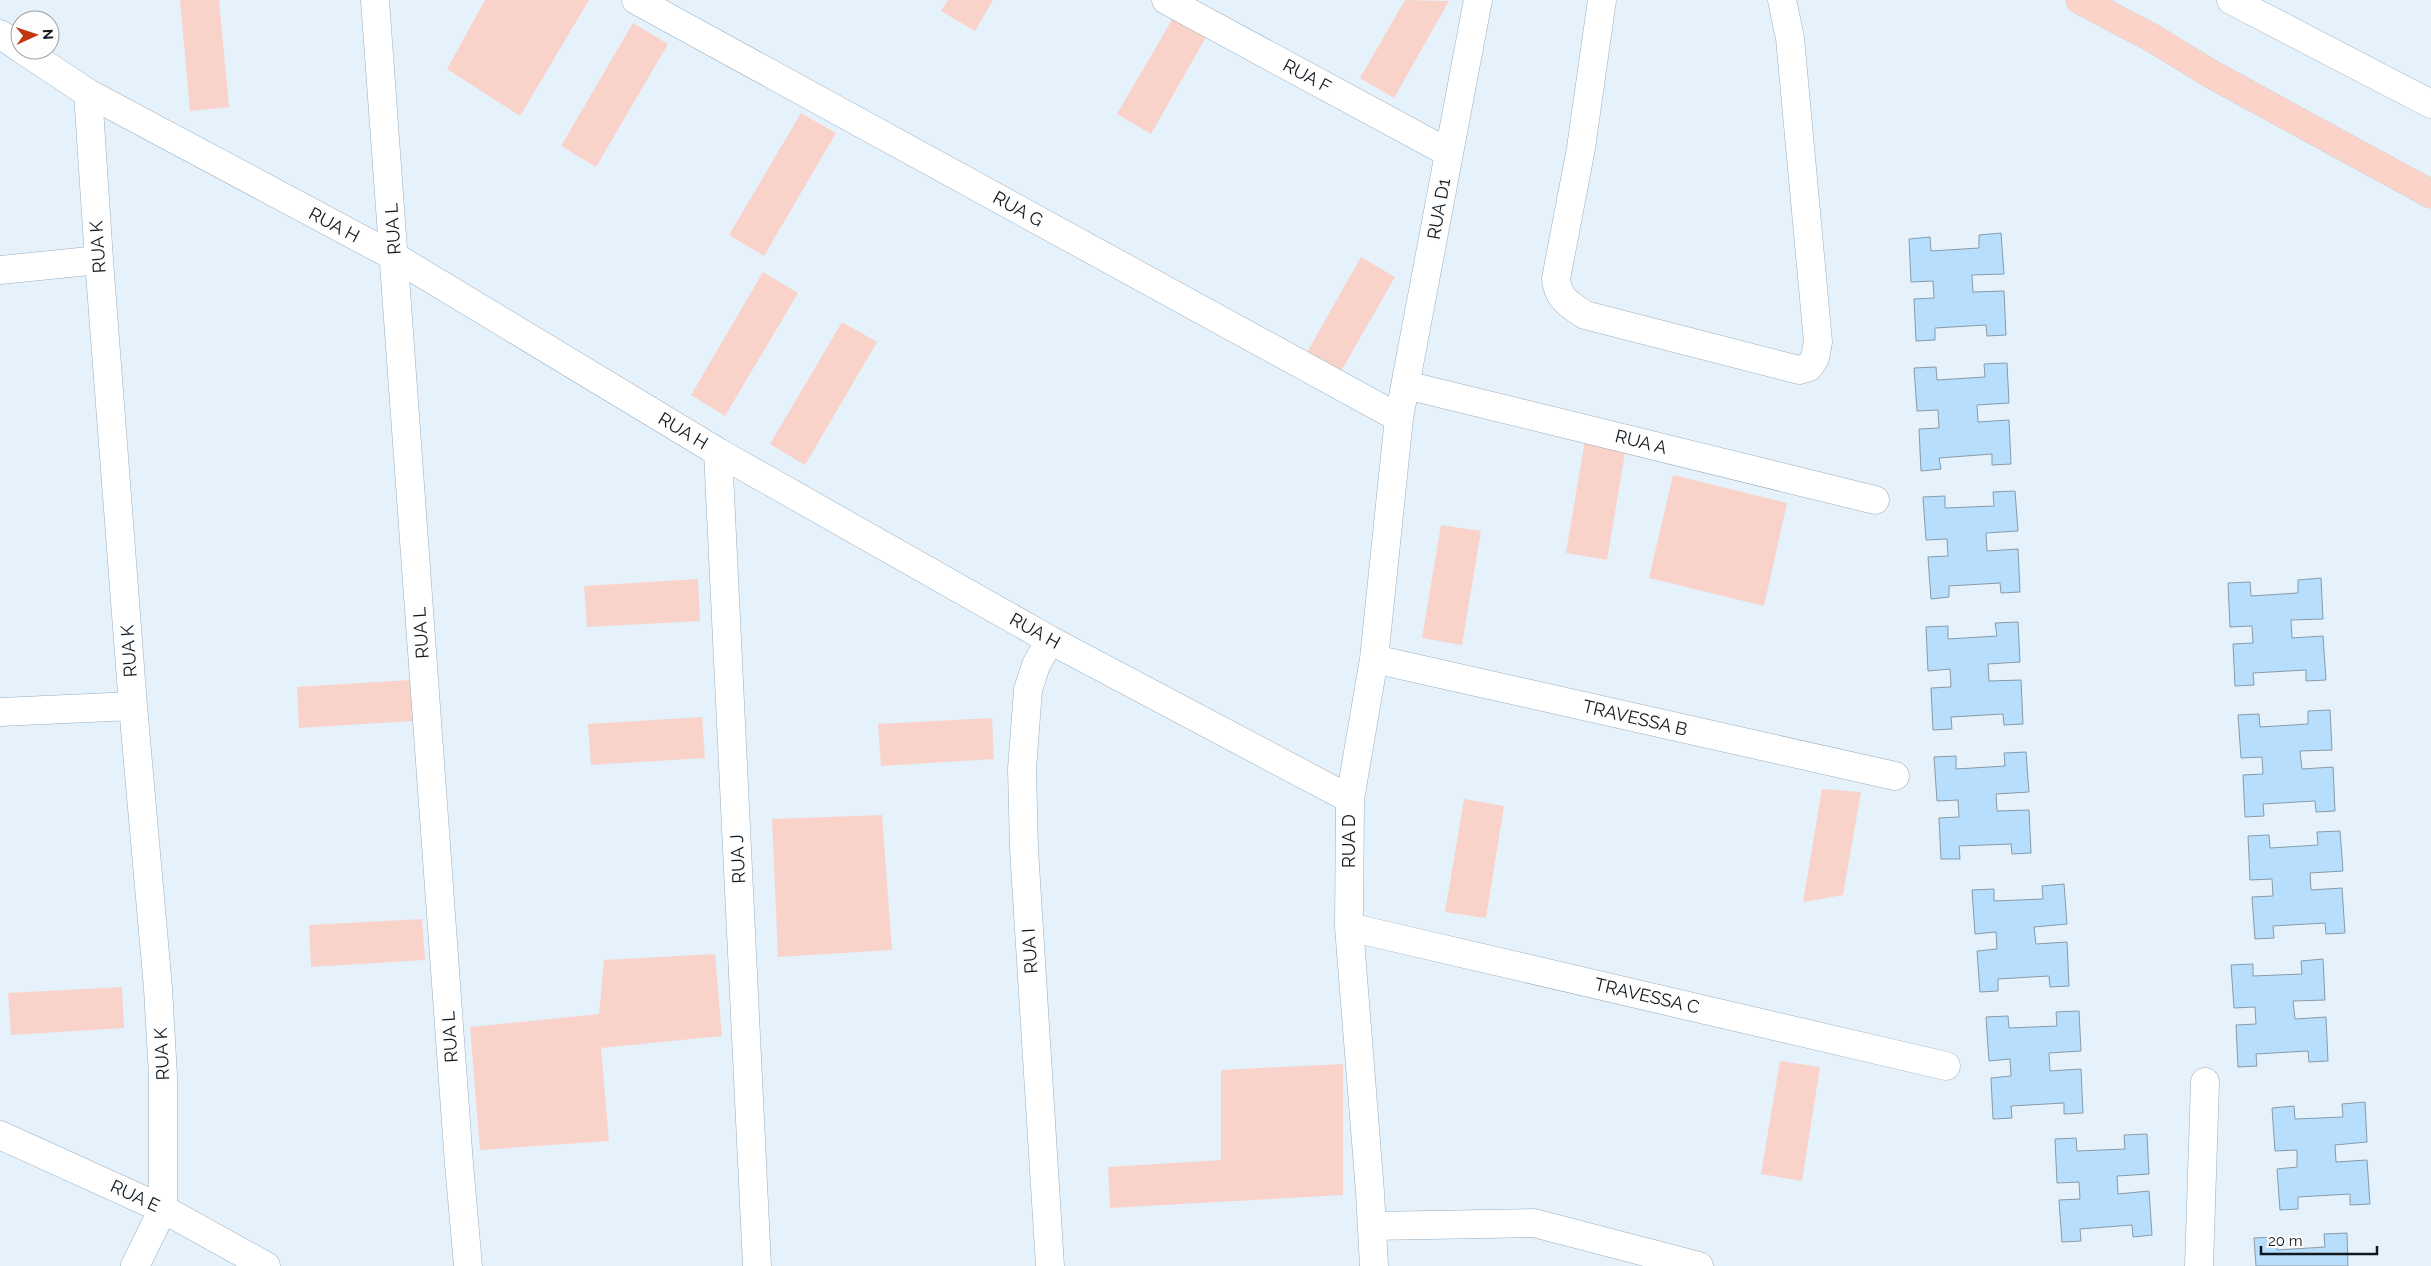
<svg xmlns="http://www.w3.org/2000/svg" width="2431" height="1266" font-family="Raleway,sans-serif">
	<rect width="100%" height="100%" fill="#e5f2fc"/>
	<!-- green -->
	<path fill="#f9d3ca" d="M180,0H219L229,107L190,111Z
		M485,0H589L520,116L447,69Z
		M948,0H993L975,31L941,11Z
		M1405,0L1449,1L1394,98L1360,78Z
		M1173,18L1206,37L1151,134L1117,114Z
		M633,23L668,44L596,167L561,146Z
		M801,113L836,133L764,256L729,235Z
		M1361,257L1395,277L1340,373L1306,354Z
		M763,272L798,293L725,416L691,395Z
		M842,322L877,342L805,465L770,444Z
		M1585,440L1626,447L1607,560L1566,553Z
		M1673,475L1787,503L1764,606L1649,578Z
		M1441,525L1481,531L1462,645L1422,638Z
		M698,579L700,621L587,627L584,586Z
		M410,680L413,721L299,728L297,687Z
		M702,717L705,758L591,765L588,724Z
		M992,718L994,759L881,766L878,724Z
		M1822,789L1861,792L1843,895L1803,902Z
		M1464,799L1504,806L1486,918L1445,912Z
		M882,815L892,950L778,957L772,819Z
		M422,919L425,960L311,967L309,925Z
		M715,954L722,1036L601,1048L609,1141L480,1150L470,1027L599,1014L604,960Z
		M122,987L124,1028L11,1035L8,993Z
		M1780,1061L1820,1067L1802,1181L1761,1174Z
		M1343,1064V1195L1110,1208L1108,1167L1221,1160V1070Z"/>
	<!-- building -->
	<path fill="#b7dffd" stroke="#879baa" d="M2001,233L2004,274L1972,275L1973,292L2004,291L2006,335L1987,336L1986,325L1935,328V340L1916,341L1914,299L1934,298L1933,281L1911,282L1909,239L1930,237L1931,251L1979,248V235Z
		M2007,363L2009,403L1977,405L1978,422L2009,420L2011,464L1992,465V454L1939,458L1941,469L1921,471L1919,429L1939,428L1938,410L1917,411L1914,368L1936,367L1937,380L1985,377L1984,364Z
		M2015,491L2018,531L1986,533L1987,551L2018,549L2020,592L2001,593L2000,583L1949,586V597L1931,599L1928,557L1948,556L1947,539L1926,540L1923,497L1945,496V508L1994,506L1993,492Z
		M2321,578L2323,619L2291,620L2292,638L2323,636L2326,680L2306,681V670L2253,673L2254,685L2235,686L2233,644L2253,643L2252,626L2230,627L2228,583L2250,582L2251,596L2298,593V580Z
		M2018,622L2020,662L1988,664L1989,681L2021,680L2023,724L2004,725L2003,714L1951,717L1952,729L1933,730L1931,688L1951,687L1950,669L1928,671L1926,627L1948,626V639L1997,636L1995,623Z
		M2330,710L2332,750L2300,751L2302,769L2333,767L2335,811L2316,812L2315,801L2263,804L2264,816L2245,817L2243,775L2263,774L2262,757L2241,758L2238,715L2259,714L2260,727L2308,724V711Z
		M2026,752L2029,792L1996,794L1997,811L2029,810L2031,853L2012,854L2011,844L1959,846L1960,859H1941L1939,818L1959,817L1958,800L1937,801L1934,757L1956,756V769L2005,766L2004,753Z
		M2340,831L2343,871L2310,873L2311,890L2342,888L2345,933L2326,934L2325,923L2273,926L2274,938L2255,939L2252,897L2273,896L2272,879L2250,880L2248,836L2269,835L2270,848L2318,845L2317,832Z
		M2064,884L2067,924L2034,927L2036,944L2067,942L2069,986L2050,987L2049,976L1998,979V991L1980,992L1977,951L1997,949L1996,932L1975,934L1972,890L1994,889V901L2043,899L2042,886Z
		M2323,959L2325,1000L2293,1001L2295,1019L2326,1017L2328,1061L2309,1062L2308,1051L2256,1054L2257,1066L2238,1067L2236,1025L2256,1024L2255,1007L2234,1008L2231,965L2253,964V976L2302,974L2301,961Z
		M2079,1011L2081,1051L2049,1053L2050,1071L2081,1069L2083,1113L2064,1114V1103L2011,1106L2012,1118L1993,1119L1991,1078L2011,1076L2010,1059L1989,1061L1986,1017L2008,1016L2009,1028L2057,1026L2056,1012Z
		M2365,1102L2367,1142L2335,1145L2336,1162L2367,1160L2370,1204L2350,1205V1194L2298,1197V1209L2280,1210L2277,1169L2297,1167V1150L2275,1151L2272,1108L2294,1106L2295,1119L2343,1117L2342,1104Z
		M2147,1134L2149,1174L2117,1176L2118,1194L2149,1191L2152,1235L2133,1237L2132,1225L2080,1229L2081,1241L2062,1242L2059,1200L2080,1199L2079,1182L2057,1183L2055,1139L2076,1138L2077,1151L2125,1149L2124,1135Z
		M2347,1233L2348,1266H2256L2254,1238L2276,1237L2277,1250L2325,1247L2324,1234Z"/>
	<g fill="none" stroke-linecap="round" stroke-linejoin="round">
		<defs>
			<path id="minor" d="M375,0L459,1164L468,1266
				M636,0L1399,418
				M1166,0L1449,153
				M1602,0L1581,148L1556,279C1558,299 1569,304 1585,315L1799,370L1809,367L1815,358L1818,342L1790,38L1782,0
				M2231,0L2431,104
				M0,34L20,48
				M23,50L88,93L395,257L718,452L1050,640L1350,799
				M88,93L99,260L133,706L158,988L163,1076V1209L135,1266
				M0,270L99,260
				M1406,385L1875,500
				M718,452L757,1266
				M1050,640L1036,665L1028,690L1022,769L1024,849L1050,1266
				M1374,659L1895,776
				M0,712L133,706
				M1349,927L1946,1066
				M0,1135L163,1209L266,1266
				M1372,1226L1534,1223L1699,1266
				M1374,1266L1370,1192L1349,927L1350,799L1374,659L1399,418L1478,0
				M2199,1266L2205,1082"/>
			<path id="major" d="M2080,0L2154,39L2211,74L2431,194"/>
		</defs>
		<!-- minor casing -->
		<use href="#minor" stroke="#9aaebe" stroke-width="29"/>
		<!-- major casing -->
		<use href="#major" stroke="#cfd1d2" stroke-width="29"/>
		<!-- minor -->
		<use href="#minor" stroke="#fff" stroke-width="28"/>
		<!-- major -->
		<use href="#major" stroke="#fbd3c8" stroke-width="28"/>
	</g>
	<g text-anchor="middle" stroke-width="4" stroke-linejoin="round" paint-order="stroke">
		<!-- street labels -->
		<g font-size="18" fill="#10171d" stroke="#fdfdfd">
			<text transform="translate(1307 76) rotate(28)" y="6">RUA F</text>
			<text transform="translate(1018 209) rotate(29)" y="6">RUA G</text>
			<text transform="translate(1439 209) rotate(-80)" y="6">RUA D1</text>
			<text transform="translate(334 225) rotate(28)" y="6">RUA H</text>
			<text transform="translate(393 229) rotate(-94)" y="6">RUA L</text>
			<text transform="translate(98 247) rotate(-94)" y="6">RUA K</text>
			<text transform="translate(683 431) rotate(31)" y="6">RUA H</text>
			<text transform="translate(1641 442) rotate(14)" y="6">RUA A</text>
			<text transform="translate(1035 631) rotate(29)" y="6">RUA H</text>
			<text transform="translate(421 633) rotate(-94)" y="6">RUA L</text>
			<text transform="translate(129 651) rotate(-94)" y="6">RUA K</text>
			<text transform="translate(1635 718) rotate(13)" y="6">TRAVESSA B</text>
			<text transform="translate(1349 841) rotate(-90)" y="6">RUA D</text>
			<text transform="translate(738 859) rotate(-93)" y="6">RUA J</text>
			<text transform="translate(1030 951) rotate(-94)" y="6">RUA I</text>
			<text transform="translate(1647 996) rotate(13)" y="6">TRAVESSA C</text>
			<text transform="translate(450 1037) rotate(-94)" y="6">RUA L</text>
			<text transform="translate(162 1054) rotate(-93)" y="6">RUA K</text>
			<text transform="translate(135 1196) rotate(25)" y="6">RUA E</text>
		</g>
	</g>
	<!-- north arrow -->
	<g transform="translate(35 35) rotate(87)"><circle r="24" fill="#fdfdfd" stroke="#9ea1a3"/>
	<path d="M0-4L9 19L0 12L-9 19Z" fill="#c13712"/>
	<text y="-8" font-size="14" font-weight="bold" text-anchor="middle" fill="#10171d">N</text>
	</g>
	<!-- scale -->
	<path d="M2261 1246v8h116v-8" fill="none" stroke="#10171d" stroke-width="2.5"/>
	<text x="2268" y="1246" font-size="15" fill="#10171d" stroke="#fdfdfd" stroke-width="4" paint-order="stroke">20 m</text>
</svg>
